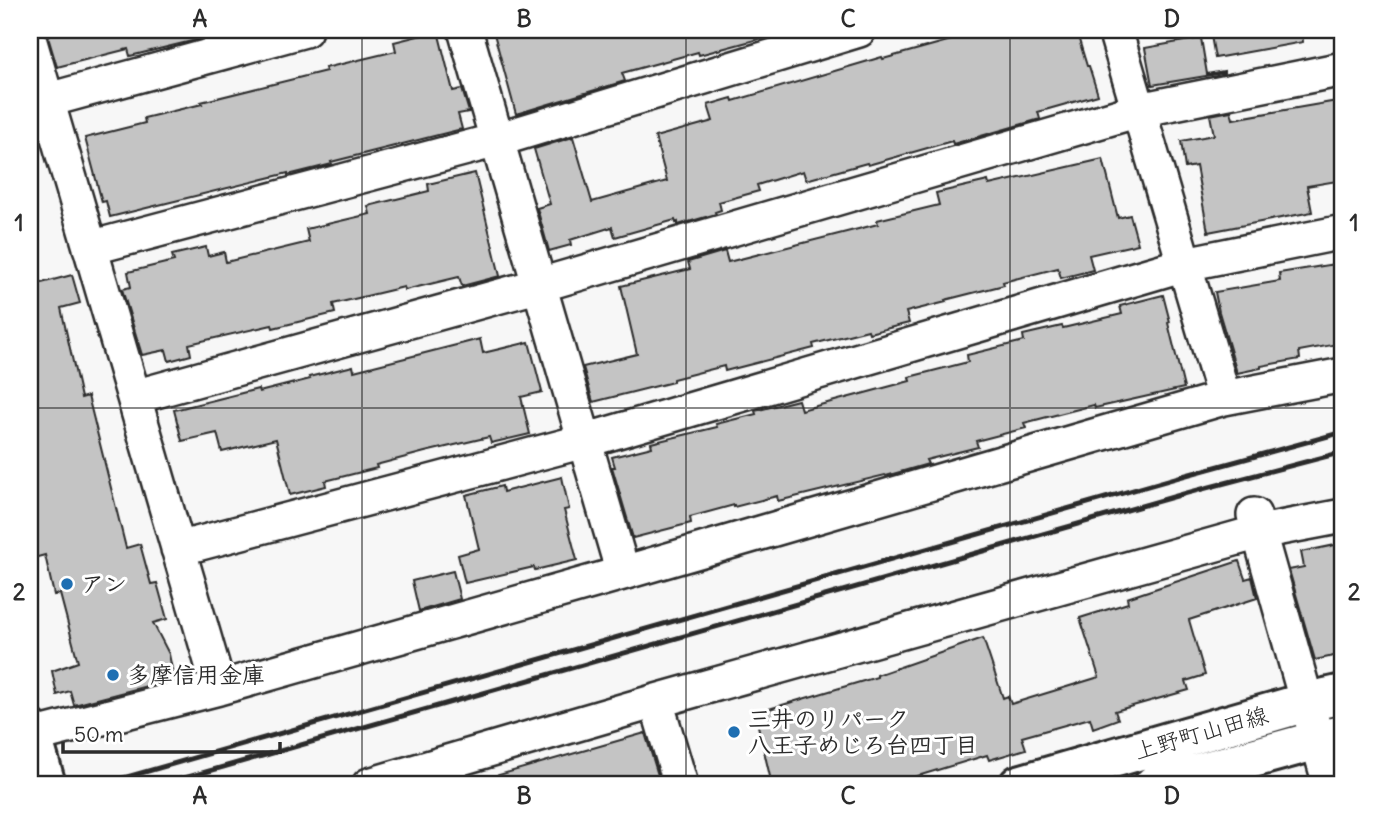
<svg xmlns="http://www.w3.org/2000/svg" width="1373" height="815" font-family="Delius,'Klee One',sans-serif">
	<rect width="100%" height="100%" fill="#f7f7f7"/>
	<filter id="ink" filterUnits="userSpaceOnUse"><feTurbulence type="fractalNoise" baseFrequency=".0143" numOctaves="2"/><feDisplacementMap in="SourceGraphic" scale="14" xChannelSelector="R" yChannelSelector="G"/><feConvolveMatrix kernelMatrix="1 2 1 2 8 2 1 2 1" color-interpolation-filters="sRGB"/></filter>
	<g filter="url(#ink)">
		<!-- building -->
		<path fill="#c4c4c4" stroke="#2b2b2b" stroke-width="2" d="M44,30H199L200,39L130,56L128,49L57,67L48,37Z
			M493,30H765L766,37L699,55L698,52L622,73L625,81L516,114Z
			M973,30H1076L1087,66H1089L1098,95L1038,112L1040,119L953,144L952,141L868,165L867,163L806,180L803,171L757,185L759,191L719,202L721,210L715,212L716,214L678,225V222L676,223L675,220L615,237L612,227L570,240L571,245L549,251L537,208L550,204L534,149L573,137L592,202L667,181L655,137L713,121L708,105L732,98L733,101L882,57L883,59L962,37L961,33Z
			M1210,30H1302L1303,42L1215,58Z
			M438,31L453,91L462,89L469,112L458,114L462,129L331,162L332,164L288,175V173L110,217L106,201L102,202L85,138L145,123L144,118L202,104L201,102L326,71L325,68L396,51L394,42Z
			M1201,38L1207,74L1224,71V73L1152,85L1145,48Z
			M1343,100V180L1307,186L1312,212L1208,232L1196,166L1185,168L1181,141L1214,135L1210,115L1231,111L1233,119Z
			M1103,159L1118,218L1130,215L1138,244L1089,255L1093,270L1061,278L1058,268L1003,282L1004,285L945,300L946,302L906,312L909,323L869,333L868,330L813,344L814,348L725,371L724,366L673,379V382L593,402L583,367L637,354L621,286L690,269L688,262L725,251L728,262L878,224L877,220L939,205L936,193L988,181L989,185Z
			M475,173L500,276L462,286L459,277L405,290L404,287L333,304L335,313L273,328L272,325L189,344L191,355L169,361L166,350L142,355L122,289L131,287L128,272L174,261L172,255L206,247L208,256L224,252L226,262L309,242L306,229L370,214L368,206L429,191L428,184Z
			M1335,264L1343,315V343L1299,351L1300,359L1261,366V368L1237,373L1219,312L1215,292L1280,281L1279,273Z
			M72,275L80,303L61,308L81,398L88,396L126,548L140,544L151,584L157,583L167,619L153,623L169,654L174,679L74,705L70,691L57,695L52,671L78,662L60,594L54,595L45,555L30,559V286Z
			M1163,295L1170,322L1168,323L1184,388L1095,408L1094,405L1024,423L1026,428L976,441L978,447L926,460L928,464L886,476L885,475L778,501L777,496L734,507V505L690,517L691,523L633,538L612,467H615L612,457L652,447L651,443L717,427L716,424L756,414L755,411L798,400L801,410L910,381L909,377L968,362L967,355L1024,341L1023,335L1062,326L1063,328L1122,314L1120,306Z
			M480,339L483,353L529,342L542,392L521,397L530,434L491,443L489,437L425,452L376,465L377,468L325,481L326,486L290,495L276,439L222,452L217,433L182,441L174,410L258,389L259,392L310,379L309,377L353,366L354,371Z
			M562,477L569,509L564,510L577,560L535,570L534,567L465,583L458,555L479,549L466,495L502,486L503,492Z
			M1340,544L1343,561V654L1315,660L1289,570L1304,567L1301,552Z
			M1239,561L1245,579L1252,577L1257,598L1189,620L1205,675L1186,681L1189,690L1115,711L1118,719L1093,728L1090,718L1022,737L1026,749L989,760L987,755L888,785H772L755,713L877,677V675L983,638L1003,698L1008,696L1011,704L1099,677L1080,618L1128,603L1127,598Z
			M453,571L460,599L419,611L412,581Z
			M645,733L661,785H486L485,779Z"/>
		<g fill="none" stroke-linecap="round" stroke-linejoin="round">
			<defs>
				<path id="minor" d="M465,30L623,573
					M1115,30L1224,398
					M30,42L219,688
					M30,105L305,30
					M90,248L497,140L859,30
					M134,397L540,285L1139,110L1343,69
					M1254,515L1330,785
					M178,549L584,441L1185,264L1343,232
					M656,701L681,785
					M32,736L219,688L623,573L1224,398L1343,375
					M369,785L656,701L1259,532L1343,516"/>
				<path id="tertiary" d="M30,729L46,785
					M1019,785L1307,702L1343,694
					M1154,785L1318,740L1343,735"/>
			</defs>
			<!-- minor casing -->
			<use href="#minor" stroke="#2b2b2b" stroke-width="38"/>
			<!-- tertiary casing -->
			<use href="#tertiary" stroke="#2b2b2b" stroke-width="44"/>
			<!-- minor -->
			<use href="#minor" stroke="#fff" stroke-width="33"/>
			<!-- tertiary -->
			<use href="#tertiary" stroke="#fff" stroke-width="38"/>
			<!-- rail -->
			<path stroke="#2b2b2b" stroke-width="5" d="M99,785L1179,477L1343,432
				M160,785L1187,493L1343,452"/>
		</g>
	</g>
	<!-- grid -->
	<path fill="none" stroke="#2b2b2b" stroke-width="2" stroke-opacity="0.55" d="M362,30V785M686,30V785M1010,30V785M30,408H1343"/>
	<!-- markers -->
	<g fill="#1f6fb2" stroke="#fff" stroke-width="2.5">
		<circle cx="67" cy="584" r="7"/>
		<circle cx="113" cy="675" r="7"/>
		<circle cx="734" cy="732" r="7"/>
	</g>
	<g text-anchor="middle" stroke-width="6" stroke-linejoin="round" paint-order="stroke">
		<!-- poi labels -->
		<g font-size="23" font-weight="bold" fill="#2b2b2b" stroke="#fff" text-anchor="start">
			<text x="81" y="592">アン</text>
			<text x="127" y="683">多摩信用金庫</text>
			<text x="748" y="727">三井のリパーク<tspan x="748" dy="26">八王子めじろ台四丁目</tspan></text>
		</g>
		<!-- street labels -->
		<g font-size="23" fill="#2b2b2b" stroke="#fff">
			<text transform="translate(1201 733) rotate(-16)" y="8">上野町山田線</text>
		</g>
	</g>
	<!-- margin -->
	<rect width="1373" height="815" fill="none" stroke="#fff" stroke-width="77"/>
	<!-- scale -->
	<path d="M63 742v10h217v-10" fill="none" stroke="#2b2b2b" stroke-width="3.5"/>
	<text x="74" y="742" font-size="21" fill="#2b2b2b" stroke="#ffffff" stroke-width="5" paint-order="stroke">50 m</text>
	<rect x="38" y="38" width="1296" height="738" fill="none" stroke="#2b2b2b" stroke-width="2.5"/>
	<g font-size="23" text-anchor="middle" font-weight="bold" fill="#2b2b2b">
		<text x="200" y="27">A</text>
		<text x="524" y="27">B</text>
		<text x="848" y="27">C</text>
		<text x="1172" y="27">D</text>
		<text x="19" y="231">1</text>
		<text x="1354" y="231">1</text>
		<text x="19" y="600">2</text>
		<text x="1354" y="600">2</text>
		<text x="200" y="804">A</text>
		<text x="524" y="804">B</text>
		<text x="848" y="804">C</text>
		<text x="1172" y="804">D</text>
	</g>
</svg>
